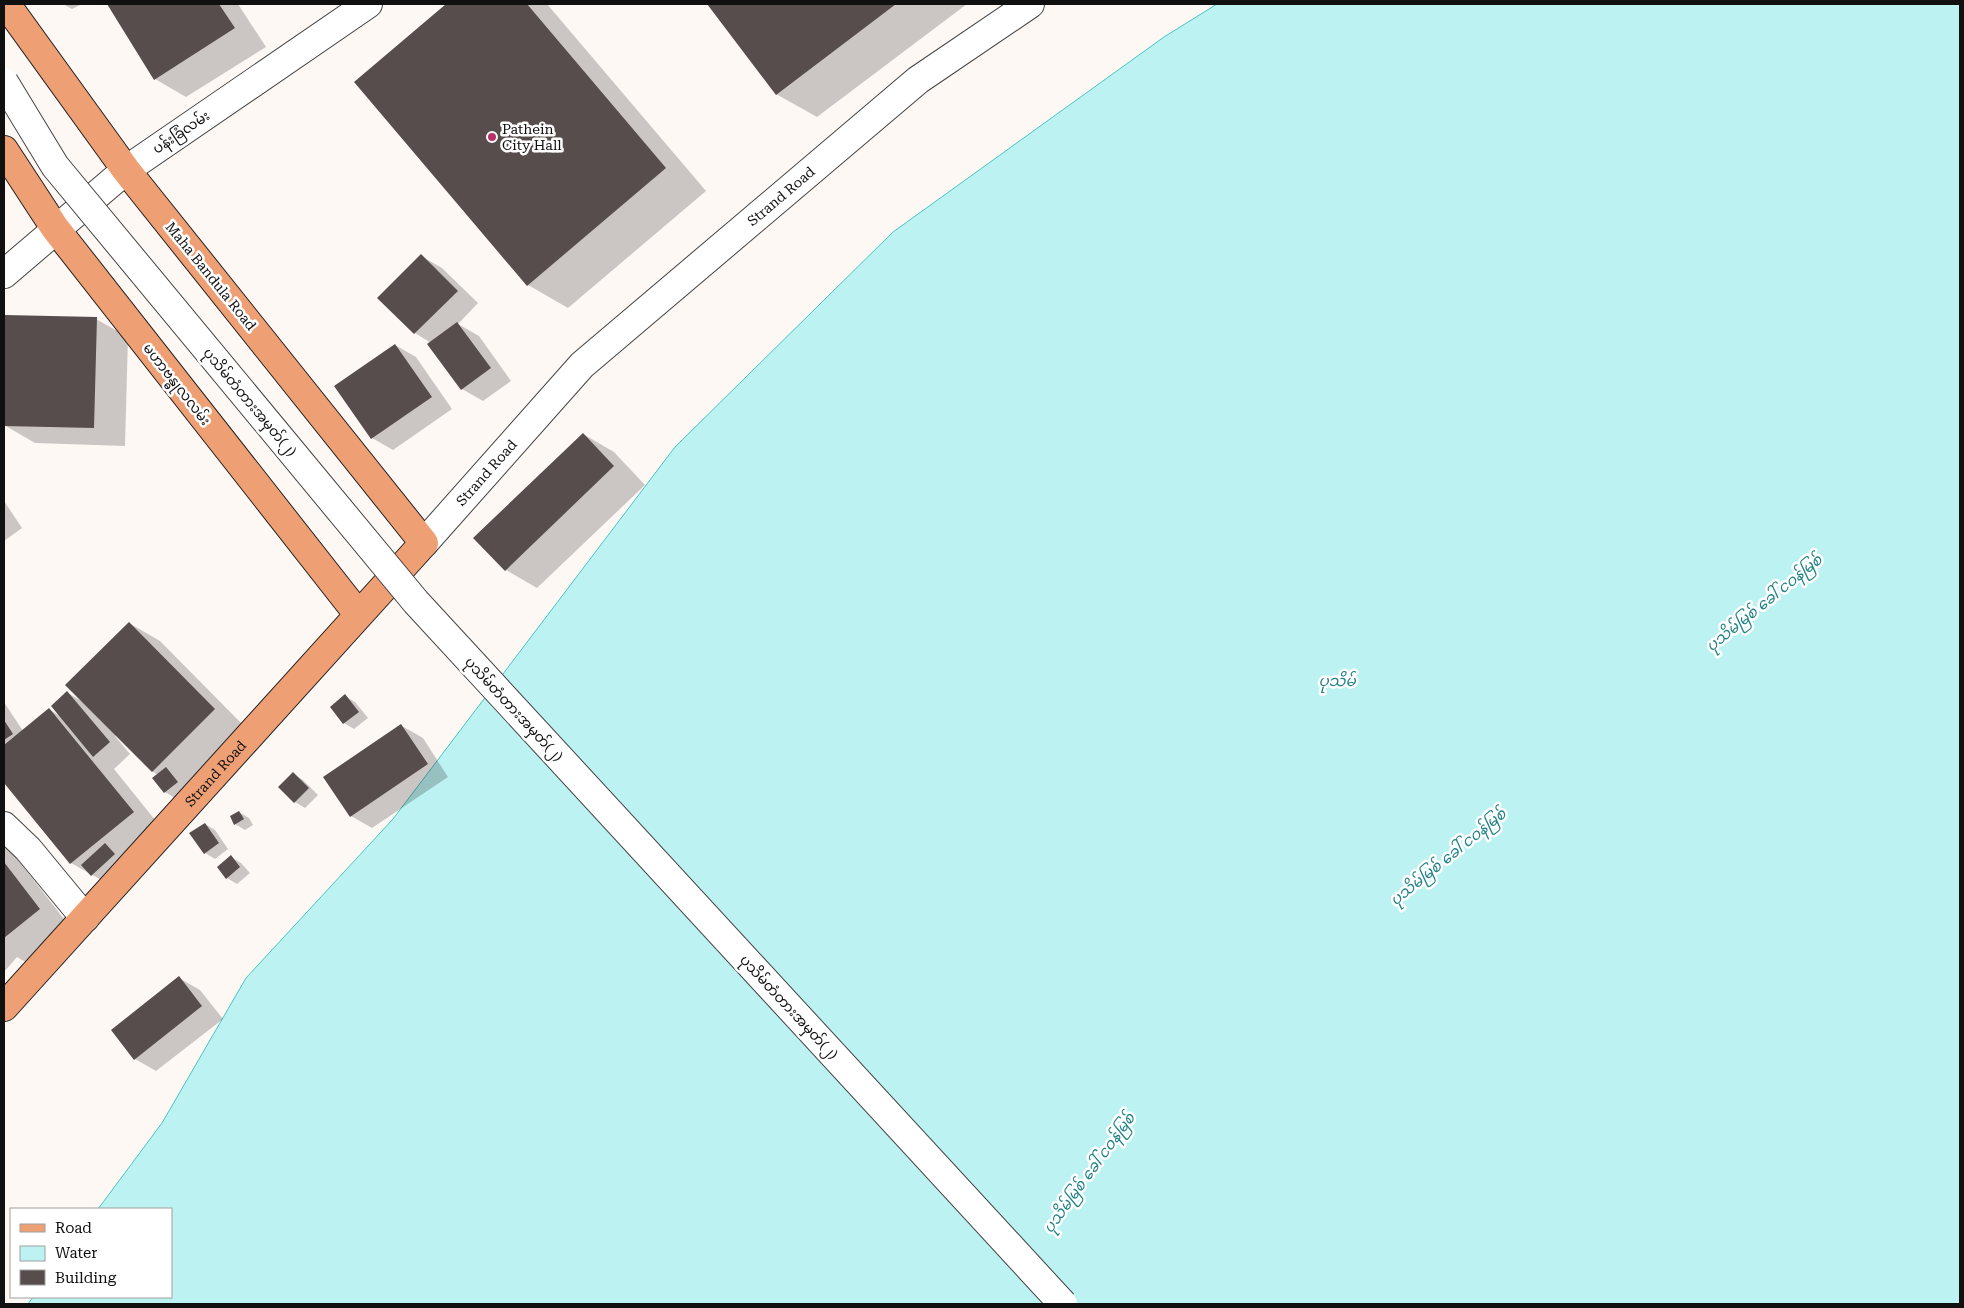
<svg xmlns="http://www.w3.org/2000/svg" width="1964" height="1308" font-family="'Roboto Serif','Noto Sans Myanmar',serif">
	<rect width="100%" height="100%" fill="#fef8f5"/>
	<!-- water -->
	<path fill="#bcf2f1" stroke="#49c4c4" d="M1217,4H1960V1304H28L33,1297H171V1209H98L162,1123L246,978L393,819L675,447L893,232L1164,37Z"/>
	<!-- shadow -->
	<path fill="#0003" d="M63,4H82L72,9Z
		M108,4H238L266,47L186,97L155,79Z
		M448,4H547L706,191L568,308L528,285L356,82Z
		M708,4H967L817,117L776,94Z
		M421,256L442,268L478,303L458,324L479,336L511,381L483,401L462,389L431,343L415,333L379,298Z
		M6,316L96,319L128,337L125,446L35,443L4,425Z
		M395,345L416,357L452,409L393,450L372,438Z
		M583,434L614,452L645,485L537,588L506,570L475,538Z
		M4,501L22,528L4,541Z
		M129,623L160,641L246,728L175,798L165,792L158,775L152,771L116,734L115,736L130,754L114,769L164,831L103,881L71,863L4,781V702L23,731L49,709L60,716L68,693L83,702Z
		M345,696L355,702L368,718L354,729L344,723Z
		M402,726L423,738L448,777L372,828L351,816Z
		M293,774L303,780L318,795L305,808L295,802L280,787Z
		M239,812L249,818L253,825L245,830L235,824Z
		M205,824L215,830L228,849L215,859L205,853Z
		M4,842L71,928L27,963L17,957L4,972Z
		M231,857L241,863L250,873L237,884L227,878Z
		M179,978L200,990L223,1019L156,1071L135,1059Z"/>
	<!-- building -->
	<path fill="#584d4d" d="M107,4H219L235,28L154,80Z
		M446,4H527L666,168L527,286L354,82Z
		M707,4H896L776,95Z
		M421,254L458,291L414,334L377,298Z
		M5,315L97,317L94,428L4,426Z
		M457,322L491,368L461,390L427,344Z
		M395,344L432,397L371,439L334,386Z
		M583,433L614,466L505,571L473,538Z
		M129,622L215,709L152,772L65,685Z
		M67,691L110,742L93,757L51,706Z
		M345,694L359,712L343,724L330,707Z
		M49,708L134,812L70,864L4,783V745Z
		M4,720L13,734L4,740Z
		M401,724L428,764L350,817L323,777Z
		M166,767L178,782L164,793L152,778Z
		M293,772L309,788L294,803L278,787Z
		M239,811L244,819L234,825L230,816Z
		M205,823L219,843L204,854L189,833Z
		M105,843L115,854L91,876L81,865Z
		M231,855L240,867L226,879L217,867Z
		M4,862L40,909L4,938Z
		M179,976L202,1006L134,1060L111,1030Z"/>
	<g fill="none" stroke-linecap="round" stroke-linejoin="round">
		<defs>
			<g id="minor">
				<path d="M4,274L126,170L368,4"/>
				<path id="s1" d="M424,543L582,365L918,80L1030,4"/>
				<path d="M4,826L28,849L85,918"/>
			</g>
			<g id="major">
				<path d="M4,150L55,228L358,614"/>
				<path id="s2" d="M4,1007L424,543L126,170L6,4"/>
			</g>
		</defs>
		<!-- minor casing -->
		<use href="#minor" stroke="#434343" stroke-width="30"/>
		<!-- major casing -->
		<use href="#major" stroke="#212121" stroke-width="30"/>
		<!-- minor -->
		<use href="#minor" stroke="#fff" stroke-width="28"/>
		<!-- major -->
		<use href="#major" stroke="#eea074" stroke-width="28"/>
		<defs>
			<path id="minor-bridge" d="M4,82L55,166L416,602L1063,1304"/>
		</defs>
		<!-- minor-bridge casing -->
		<use href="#minor-bridge" stroke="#434343" stroke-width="30" stroke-linecap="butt"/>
		<!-- minor-bridge -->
		<use href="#minor-bridge" stroke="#fff" stroke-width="28"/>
	</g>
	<!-- markers -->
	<circle fill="#b7316d" stroke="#fff" stroke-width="2" cx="492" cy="137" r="5"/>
	<g text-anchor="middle" stroke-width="5" stroke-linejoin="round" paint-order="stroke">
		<!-- poi labels -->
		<g font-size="14" fill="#101010" stroke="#fff" text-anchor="start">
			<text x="502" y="134">Pathein<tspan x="502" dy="16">City Hall</tspan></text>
		</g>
		<!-- street labels -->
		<g font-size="14" fill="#101010" stroke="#fff">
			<text transform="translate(181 132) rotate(-34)" y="5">ပန်းခြံလမ်း</text>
			<text dy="5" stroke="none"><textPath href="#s1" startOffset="499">Strand Road</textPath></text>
			<text transform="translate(211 276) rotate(51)" y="5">Maha Bandula Road</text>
			<text transform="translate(177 384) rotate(52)" y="5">မဟာဗန္ဓုလလမ်း</text>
			<text transform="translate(250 402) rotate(50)" y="5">ပုသိမ်တံတားအမှတ်(၂)</text>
			<text dy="5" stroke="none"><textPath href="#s1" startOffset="94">Strand Road</textPath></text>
			<text transform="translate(514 709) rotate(47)" y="5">ပုသိမ်တံတားအမှတ်(၂)</text>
			<text dy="5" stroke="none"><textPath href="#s2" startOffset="315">Strand Road</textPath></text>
			<text transform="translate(789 1007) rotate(47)" y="5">ပုသိမ်တံတားအမှတ်(၂)</text>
		</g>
		<!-- water labels -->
		<g font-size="15" font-style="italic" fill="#1f8285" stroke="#fff">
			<text transform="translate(1764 603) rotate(-39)" y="5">ပုသိမ်မြစ် ခေါ် ငဝန်မြစ်</text>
			<text x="1337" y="686">ပုသိမ်</text>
			<text transform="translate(1448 857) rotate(-39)" y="5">ပုသိမ်မြစ် ခေါ် ငဝန်မြစ်</text>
			<text transform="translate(1089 1173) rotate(-54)" y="5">ပုသိမ်မြစ် ခေါ် ငဝန်မြစ်</text>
		</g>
	</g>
	<!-- border -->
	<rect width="1964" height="1308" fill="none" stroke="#101010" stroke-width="10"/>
	<!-- legend -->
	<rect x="10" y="1208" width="162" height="90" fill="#ffffff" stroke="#9f9f9f"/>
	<rect x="20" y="1224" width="25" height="8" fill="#eea074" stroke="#9f9f9f"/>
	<text x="55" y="1233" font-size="15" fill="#101010">Road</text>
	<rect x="20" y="1246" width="25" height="15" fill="#bcf2f1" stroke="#9f9f9f"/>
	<text x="55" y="1258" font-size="15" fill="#101010">Water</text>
	<rect x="20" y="1270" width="25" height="15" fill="#584d4d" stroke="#9f9f9f"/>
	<text x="55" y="1283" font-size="15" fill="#101010">Building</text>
</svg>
